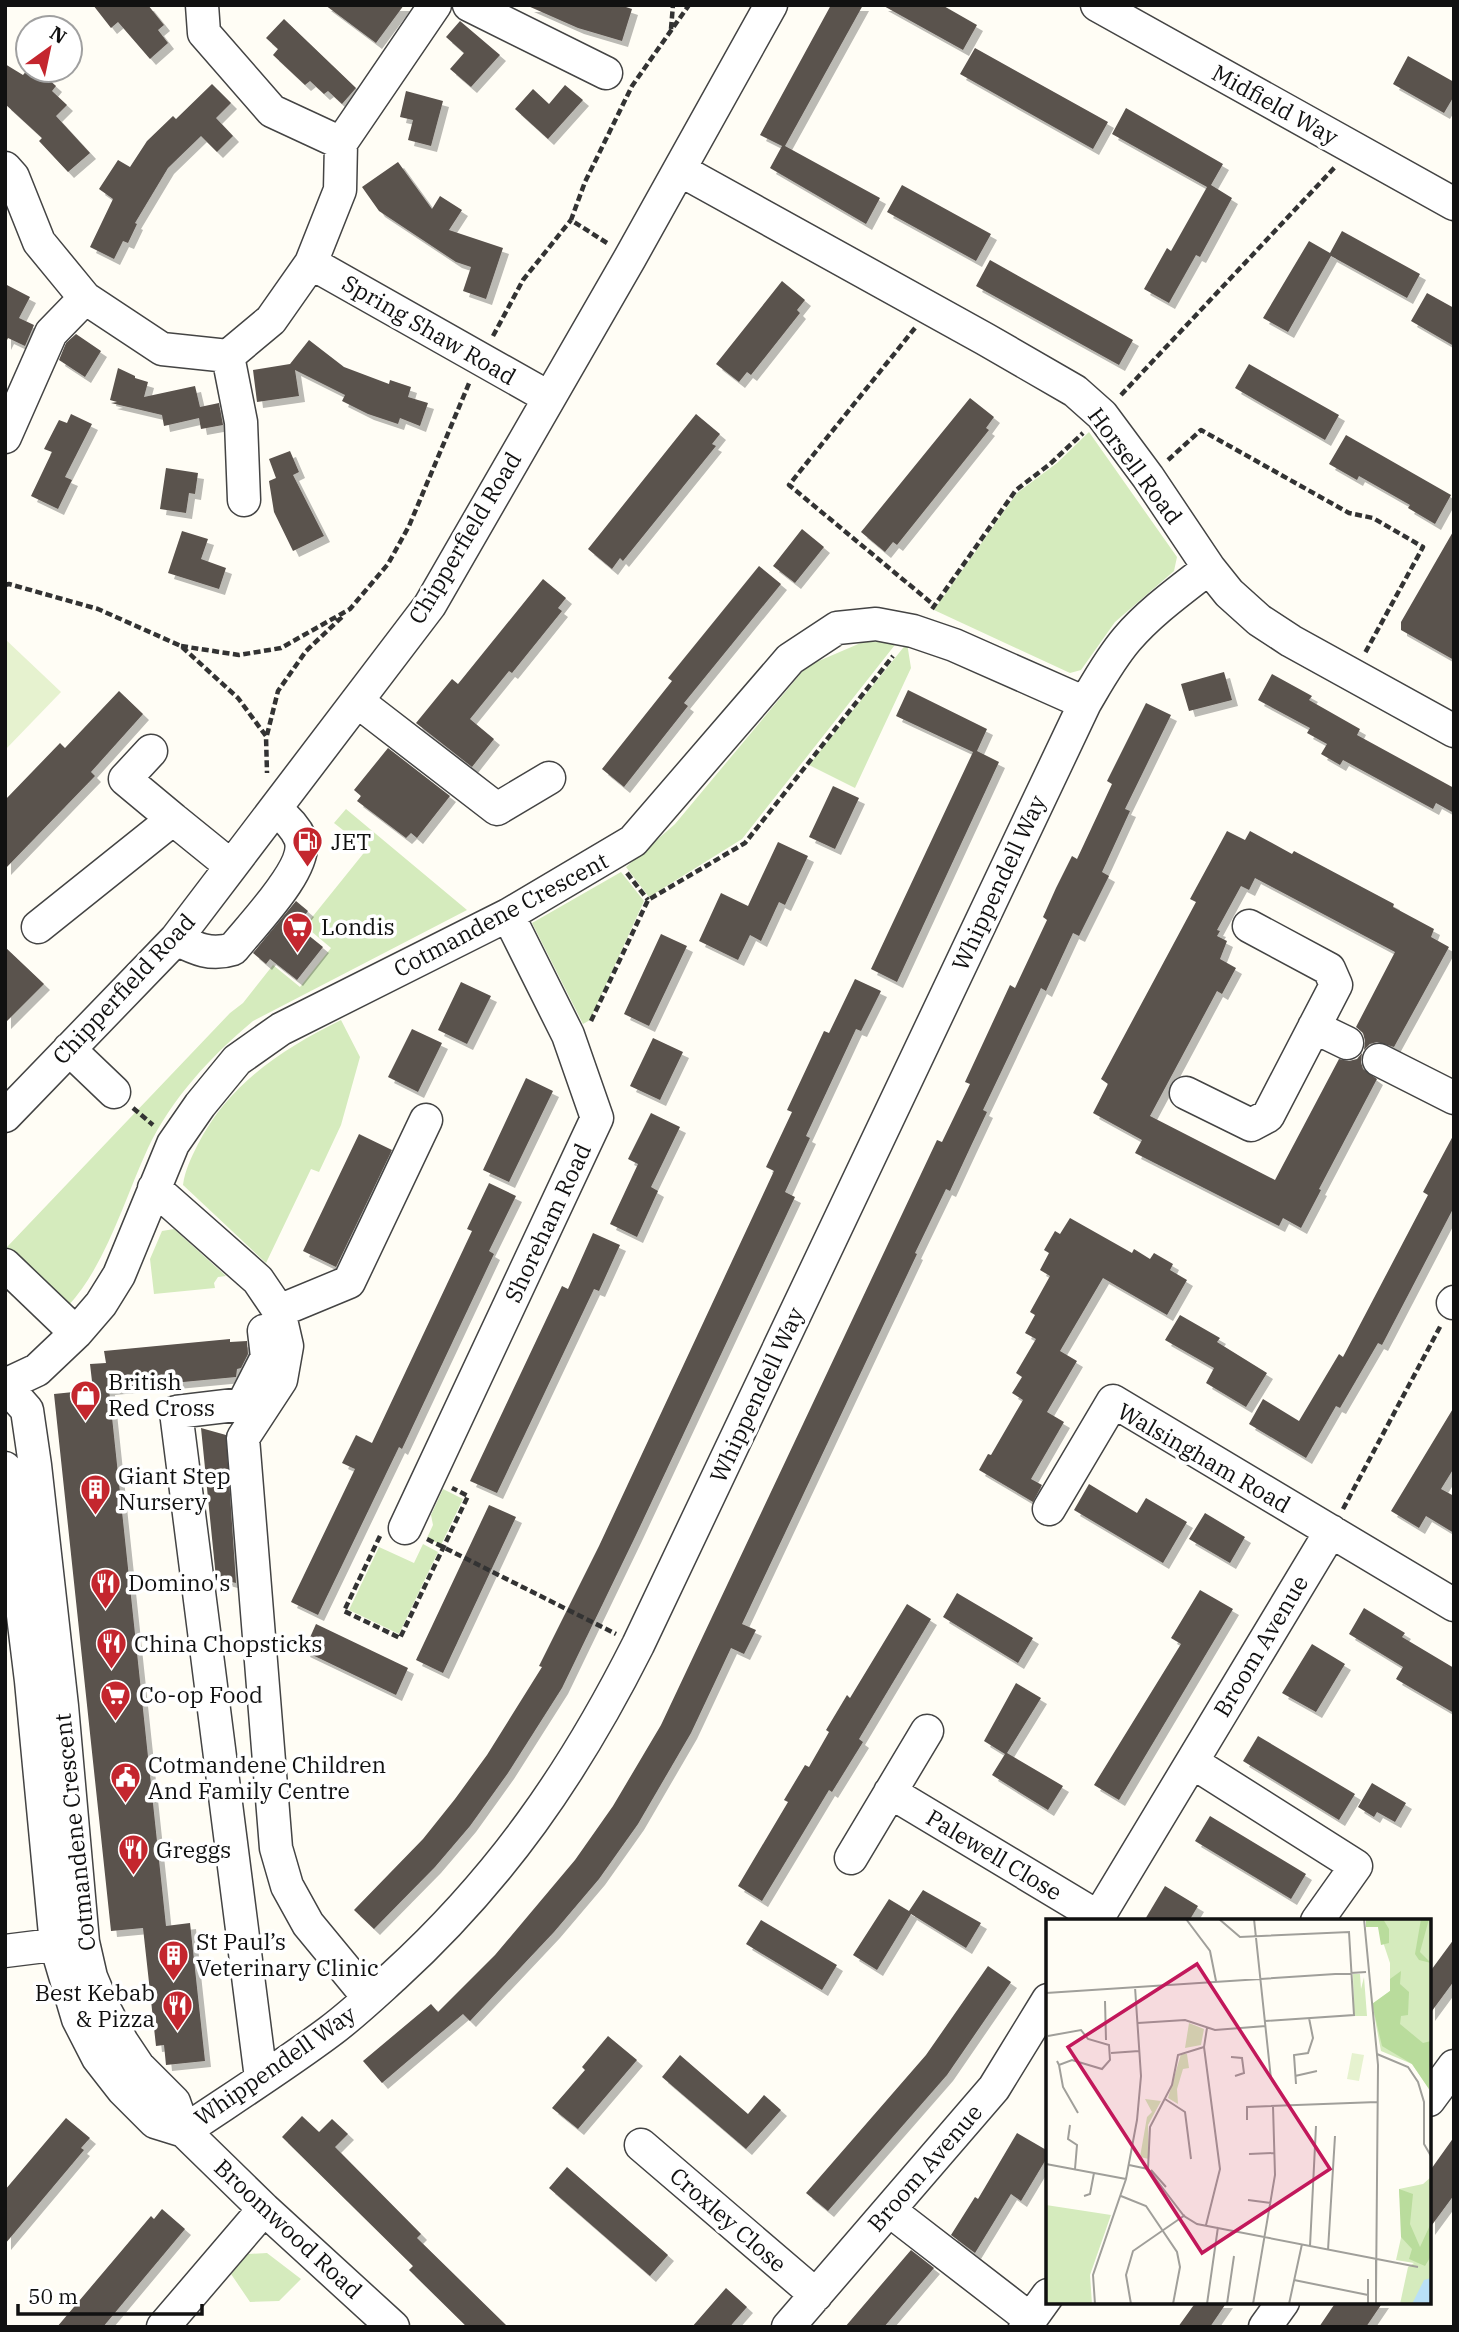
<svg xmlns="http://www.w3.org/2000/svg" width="1459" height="2332" font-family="'IBM Plex Serif',serif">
	<defs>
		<filter id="shadow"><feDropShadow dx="6" dy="6" stdDeviation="0" flood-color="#0004"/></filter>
	</defs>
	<rect width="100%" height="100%" fill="#fffdf5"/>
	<!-- green -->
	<path fill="#d5ebbd" d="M1089,432L1177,557L1174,571L1115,622L1081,670L1070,673L934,610L1017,493L1057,463Z
		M898,641L742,839L649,897L626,867L675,824L807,666L863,642Z
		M907,643L911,668L855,788L809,765Z
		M346,809L467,910L253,1021C211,1056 172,1098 148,1148C124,1200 106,1265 68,1306L7,1247L230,1013L243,1003L273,965L300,987L331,948L305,926L367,849L334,823Z
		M621,872L644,901L590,1020L583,1024L532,923Z
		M341,1020L360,1057L341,1125L319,1172L311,1169L266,1263L183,1185C185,1170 191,1158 198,1144C229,1084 282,1049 341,1020Z
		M174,1229L226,1276L218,1277L214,1283L215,1288L154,1294L150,1259L162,1231Z
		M443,1489L463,1499L441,1545L427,1538L433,1525L431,1515Z
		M423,1544L438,1552L399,1634L349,1610L379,1547L414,1563Z
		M267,2253L301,2279L279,2301L250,2302L231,2274L248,2254Z"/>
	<!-- pitch -->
	<path fill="#e6f2cf" d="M5,639L61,692L5,750Z"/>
	<!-- building -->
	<path fill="#5a524d" filter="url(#shadow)" d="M93,5H148L164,25L158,30L168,43L150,59L118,22L111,28Z
		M325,5H404L376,43Z
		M620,5L632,9L622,41L578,28L528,6Z
		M831,5H863L785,146L880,198L866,224L770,168L782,146L760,135Z
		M882,5H942L977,25L963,50Z
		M284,19L356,88L342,104L328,91L324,94L310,81L305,85L273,55L278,49L266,38Z
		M460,21L500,55L471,87L450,69L464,53L446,37Z
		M975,48L1108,122L1093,149L960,74Z
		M1408,56L1454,82V96L1444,113L1393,84Z
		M5,64L23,75L28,69L38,70L56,86L52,91L67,105L56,116L90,153L68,172L39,141L42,138L5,104Z
		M212,84L231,103L216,118L233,136L217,152L201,136L168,168L135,223L137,224L128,243L123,241L114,259L90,247L113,199L99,189L118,160L130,167L147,141L173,116L176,119Z
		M565,85L583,100L548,139L515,109L533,89L549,104Z
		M406,91L443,101L431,146L408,140L413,120L400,117Z
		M1126,108L1223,164L1211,185L1232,198L1200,257L1196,255L1169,303L1144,289L1167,248L1171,251L1207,187L1112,134Z
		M398,162L432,209L440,196L462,210L449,230L503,248L486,299L463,291L471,267L456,262L379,211L362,187Z
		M902,185L991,234L976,261L887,212Z
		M1342,231L1420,274L1407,298L1331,256L1288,332L1263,318L1309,241L1330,253Z
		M990,260L1133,340L1119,365L976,286Z
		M782,281L805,300L797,310L800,313L751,375L747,372L739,382L716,364Z
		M5,284L30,297L19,318L34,325L25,346L8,338L5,344Z
		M1427,293L1454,308V346L1411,321Z
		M76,334L101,351L85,377L59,360L66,343Z
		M309,340L344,367L389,384L390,380L411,387L408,397L428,403L420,426L400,418L398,424L368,414L342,401L345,395L295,370L299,396L257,402L253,370L290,364Z
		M1249,364L1339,415L1325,440L1235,388Z
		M118,368L135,376V378L148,382L144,397L195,386L200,407L219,403L223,425L201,429L199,418L164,426L162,415L111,403L117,402L110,400Z
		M970,398L994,417L986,428L989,430L897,545L893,542L885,552L861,532Z
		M71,414L92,424L65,477L72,480L58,509L31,496L52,452L44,449L59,420L67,423Z
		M696,414L720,434L712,444L716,446L623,561L620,558L612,569L588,549Z
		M1346,435L1451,495L1435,524L1408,508L1410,505L1359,476L1357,480L1329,464Z
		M290,451L299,472L293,475L324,536L293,551L274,512L269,481L276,478L269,459Z
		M166,468L198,473L195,494L189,493L186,513L160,509Z
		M802,529L824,547L795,583L773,566Z
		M1454,530V660L1401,630V622Z
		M182,531L208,539L201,559L226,568L219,589L168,573Z
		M759,566L781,584L684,703L688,706L624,787L602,769L672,681L668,678Z
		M543,579L566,598L558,608L562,611L512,673L509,671L470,719L494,739L472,767L416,723L452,679L458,684Z
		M1224,672L1232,700L1189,711L1181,684Z
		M1272,674L1312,696L1309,700L1360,729L1357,735L1454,788V813L1436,803L1433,809L1343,760L1340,765L1321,754L1327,744L1307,733L1310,728L1258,700Z
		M908,690L987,729L977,751L999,762L897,982L871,969L973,752L896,716Z
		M119,691L143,714L91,772L95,776L5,869V800L60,743L65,748Z
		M1146,703L1171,715L1125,809L1130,811L1102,872L1109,876L1079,936L1073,933L1046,991L1041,988L983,1110L987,1112L970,1148L950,1191L946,1189L915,1253L917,1254L742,1624L756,1630L744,1654L731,1648L691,1733L638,1824L599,1879L554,1932L470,2021L463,2014L382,2083L363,2061L431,2004L438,2012L495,1955L575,1860L613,1806L661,1725L937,1140L942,1142L970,1084L965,1082L1010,985L1015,988L1047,920L1043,917L1056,888L1072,856L1077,859L1112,784L1107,781Z
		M388,748L450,796L417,838L411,833L406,838L357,801L361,796L354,790Z
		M833,786L859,798L835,849L809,837Z
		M1227,831L1245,840L1250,831L1292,854L1294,851L1394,904L1393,907L1434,929L1431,937L1449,947L1394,1047L1377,1042L1370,1044L1364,1050L1365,1041L1363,1033L1356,1027L1395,952L1255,878L1249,890L1241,886L1217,930L1220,931L1217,936L1227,941L1220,959L1236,968L1222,994L1217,991L1150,1116L1275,1180L1339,1059L1349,1061L1357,1059L1362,1053L1361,1062L1363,1069L1377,1079L1319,1189L1321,1190L1301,1228L1283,1218L1279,1226L1135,1153L1142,1140L1093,1113L1108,1084L1101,1079L1196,902L1190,899Z
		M778,842L808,856L785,905L779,902L761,941L750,935L738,960L699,941L721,893L748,906Z
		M296,901L308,911L297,926L323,947L297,980L270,959L266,964L253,953Z
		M661,934L687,946L649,1026L624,1014Z
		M5,947L44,984L5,1023Z
		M855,979L881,991L861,1031L856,1029L806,1136L810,1138L785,1192L795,1197L636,1535L562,1688L508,1773L470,1826L435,1867L374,1929L354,1910L423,1839L455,1799L487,1755L542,1667L539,1666L599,1546L774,1171L766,1167L792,1112L787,1110L824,1031L829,1033Z
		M461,982L491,996L467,1044L438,1030Z
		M412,1029L442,1043L418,1092L388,1077Z
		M653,1038L683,1052L660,1100L630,1086Z
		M526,1078L553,1091L509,1182L483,1170Z
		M651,1113L680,1127L651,1187L658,1191L637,1237L610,1224L638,1164L628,1159Z
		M359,1134L392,1150L336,1267L303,1251Z
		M1454,1134V1207L1382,1345L1378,1343L1340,1408L1336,1406L1306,1458L1249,1424L1263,1399L1299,1421L1339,1354L1343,1357L1428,1195L1423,1192Z
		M489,1183L516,1196L489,1251L494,1254L402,1449L399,1447L318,1615L291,1602L355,1469L342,1463L356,1435L372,1443L472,1231L467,1229Z
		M1070,1218L1132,1253L1134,1249L1150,1259L1154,1253L1173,1264L1170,1270L1187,1280L1167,1315L1103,1278L1060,1351L1077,1361L1047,1412L1064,1422L1031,1479L1042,1485L1033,1502L979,1470L988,1454L991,1455L1023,1400L1012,1393L1022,1377L1016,1373L1036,1339L1025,1333L1035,1315L1030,1312L1050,1276L1040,1270L1049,1253L1044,1250L1055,1231L1060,1234Z
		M593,1233L620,1245L599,1291L594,1289L497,1493L470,1481L562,1286L568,1289Z
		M1180,1315L1220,1338L1217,1342L1267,1373L1246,1407L1206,1383L1214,1368L1165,1340Z
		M230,1339V1342L247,1341L248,1354L241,1368L237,1369L236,1377L109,1389L166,1926L190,1923L205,2061L166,2065L164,2045L156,2046L143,1928L111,1931L54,1394L93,1390L90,1364L106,1363L104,1351Z
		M1454,1407V1468L1441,1489L1454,1496V1533L1426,1516L1419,1528L1391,1511Z
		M201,1428L226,1435L236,1583L216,1578Z
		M1089,1484L1137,1513L1146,1498L1187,1522L1163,1563L1074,1510Z
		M489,1505L516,1517L443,1673L416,1660Z
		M1205,1513L1245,1537L1230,1563L1189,1539Z
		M1200,1590L1233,1609L1119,1800L1094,1785L1181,1644L1171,1638Z
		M957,1593L1033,1638L1018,1663L943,1617Z
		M907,1604L931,1619L859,1739L863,1742L832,1792L829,1790L762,1901L738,1886L788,1802L784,1800L805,1765L809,1767L829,1732L826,1730L847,1695L850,1698Z
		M1364,1608L1405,1633L1402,1637L1454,1668V1713L1396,1679L1403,1667L1349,1634Z
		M316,1624L408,1668L396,1695L304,1651Z
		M1312,1644L1345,1664L1316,1712L1282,1693Z
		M1016,1683L1041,1698L1007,1753L1063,1786L1048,1810L992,1775L1005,1754L984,1741Z
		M1258,1736L1355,1794L1339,1820L1243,1761Z
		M1372,1783L1406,1803L1395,1822L1377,1812L1374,1817L1358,1807Z
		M1210,1816L1306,1874L1291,1899L1195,1841Z
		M1165,1886L1198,1906L1189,1921H1144Z
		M923,1890L981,1923L966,1948L911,1914L877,1970L853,1955L889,1899L909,1911Z
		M761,1920L837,1965L822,1990L746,1944Z
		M1454,1939V1981L1429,2015V1973Z
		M988,1966L1011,1982L947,2075L828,2211L806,2193L926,2055Z
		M608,2036L637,2060L578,2129L552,2108L585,2070L582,2067Z
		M680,2055L748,2114L764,2095L781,2110L746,2149L662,2077Z
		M302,2116L319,2132L332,2119L348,2134L335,2147L421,2234L417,2238L508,2327H467L409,2270L413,2266L282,2137Z
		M66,2118L90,2138L81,2148L84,2150L5,2244V2190Z
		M1017,2133L1048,2151V2156L1021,2201L1011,2194L975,2253L951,2235L975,2197L978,2199Z
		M1454,2137V2195L1429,2229V2172Z
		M567,2167L668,2255L650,2276L549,2188Z
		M162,2209L185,2229L103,2327H57L151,2216L154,2219Z
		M911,2250L934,2268L884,2327H845Z
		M726,2288L747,2307L733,2323L730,2327H692Z
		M1196,2302H1227L1210,2327H1178Z
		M1336,2302H1383L1366,2327H1319Z"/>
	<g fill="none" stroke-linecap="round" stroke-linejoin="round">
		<defs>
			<path id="minor" d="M469,5L606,73
				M1097,5L1454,204
				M341,143L435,5
				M5,168L13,177L39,242L85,298L162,349L228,356L271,320L311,263L340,190L341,143L272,111L204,33L202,5
				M680,170L985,339L1075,391L1102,415L1148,477L1209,568L1229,593L1259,620L1291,641L1454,731
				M311,263L548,397
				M228,356L241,422L244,500
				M5,437L51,333L85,298
				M357,701L497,809L549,778
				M151,751L125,779L173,819
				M38,927L173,819L231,866
				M176,939C196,949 211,956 233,949C251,926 311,866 300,838C295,826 285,817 275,809
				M1314,1027L1347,1043
				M69,1049L114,1092
				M1379,1060L1454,1098
				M1186,1093L1251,1125L1268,1116L1336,985L1329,969L1249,926
				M5,1116L176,939L430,605L630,258L771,5
				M154,1188L258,1280L279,1311L287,1346L281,1380L243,1438L276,1848L287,1886L308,1924L369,1998
				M5,1265L76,1333
				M1453,1303L1454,1302
				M279,1311L349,1282L426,1120
				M5,1385L37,1370L76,1333L101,1304L119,1275L173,1144L200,1105L237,1060L281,1029L508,915L633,841L790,659L837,628L876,624L913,631L954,645L1085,703
				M5,1385L27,1410L35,1465L62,1706L83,1942L91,1977L104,2008L122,2042L138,2066L174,2102L184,2131L264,2209L393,2327
				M5,1468L31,1681L56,1945L78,2019L98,2058L123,2090L155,2122L184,2131
				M1049,1509L1113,1401L1454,1605
				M405,1528L597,1118L568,1035L508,915
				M1192,1762L1356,1866L1317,1921
				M890,1792L1098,1917
				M851,1858L927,1731
				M1096,1921L1331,1531
				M5,1951L77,1942
				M261,2078L176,1412L243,1404L267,1357L264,1331
				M1429,2100L1454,2066
				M184,2131C233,2098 282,2067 329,2032C352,2015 373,1995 394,1976C501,1878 573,1774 638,1645L1085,703C1098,681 1110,659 1127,639C1150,612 1181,590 1209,568
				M641,2145L816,2295
				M889,2210L1030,2319
				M163,2327L264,2209
				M788,2327L994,2088L1048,2000
				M1025,2327L1048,2295
				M1265,2327L1283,2302"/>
		</defs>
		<!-- minor casing -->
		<use href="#minor" stroke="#444" stroke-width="35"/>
		<!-- path -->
		<path stroke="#333" stroke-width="4.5" stroke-dasharray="7 3.5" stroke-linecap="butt" d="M671,29L673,5
			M607,243L571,220L585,182L632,86L689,5
			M915,328L789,485L935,606
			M493,336L523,280L571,220
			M1121,395L1335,167
			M1168,460L1201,430L1349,513L1373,518L1423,547L1365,653
			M5,585L9,584L98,609L181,646L238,698L266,736L267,773
			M932,609L1016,490L1050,464L1083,433
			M181,646L239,655L281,648L350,609L388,564L409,526L470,381
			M267,735L278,691L306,651L343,616
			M627,873L648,900
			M591,1021L648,900L745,843L893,656
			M133,1108L153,1125
			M1343,1509L1441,1325
			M380,1536L344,1611L400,1638L468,1496L452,1488
			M427,1539L616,1634"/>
		<!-- minor -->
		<use href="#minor" stroke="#fff" stroke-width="32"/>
	</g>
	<!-- icons -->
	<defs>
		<symbol id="fuel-pin" viewBox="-11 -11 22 30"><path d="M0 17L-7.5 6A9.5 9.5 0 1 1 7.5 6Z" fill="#c4262e" stroke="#fff"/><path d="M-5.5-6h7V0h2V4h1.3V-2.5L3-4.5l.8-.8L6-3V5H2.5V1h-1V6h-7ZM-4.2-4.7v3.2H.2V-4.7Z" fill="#fff"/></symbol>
		<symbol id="supermarket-pin" viewBox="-11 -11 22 30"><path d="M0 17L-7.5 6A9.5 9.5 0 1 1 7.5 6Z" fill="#c4262e" stroke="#fff"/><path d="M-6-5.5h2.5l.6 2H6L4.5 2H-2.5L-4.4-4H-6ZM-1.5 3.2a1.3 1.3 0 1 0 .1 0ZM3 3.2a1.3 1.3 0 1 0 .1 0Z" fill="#fff"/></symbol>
		<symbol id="shop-pin" viewBox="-11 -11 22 30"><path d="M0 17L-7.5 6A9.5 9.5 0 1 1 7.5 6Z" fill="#c4262e" stroke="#fff"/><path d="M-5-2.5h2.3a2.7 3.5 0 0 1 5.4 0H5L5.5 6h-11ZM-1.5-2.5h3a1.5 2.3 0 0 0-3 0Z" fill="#fff"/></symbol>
		<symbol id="building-pin" viewBox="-11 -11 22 30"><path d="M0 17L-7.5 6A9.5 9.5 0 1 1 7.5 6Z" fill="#c4262e" stroke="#fff"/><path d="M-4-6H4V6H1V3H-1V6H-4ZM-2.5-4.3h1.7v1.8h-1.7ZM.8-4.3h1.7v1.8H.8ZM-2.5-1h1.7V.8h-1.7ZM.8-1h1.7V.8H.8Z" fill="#fff"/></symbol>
		<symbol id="restaurant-pin" viewBox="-11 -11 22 30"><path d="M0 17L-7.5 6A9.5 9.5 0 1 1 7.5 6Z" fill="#c4262e" stroke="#fff"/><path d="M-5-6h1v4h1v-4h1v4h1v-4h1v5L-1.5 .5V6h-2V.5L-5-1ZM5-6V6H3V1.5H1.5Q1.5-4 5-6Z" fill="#fff"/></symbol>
		<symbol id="civic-pin" viewBox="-11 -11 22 30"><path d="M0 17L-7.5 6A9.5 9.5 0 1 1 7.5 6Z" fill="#c4262e" stroke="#fff"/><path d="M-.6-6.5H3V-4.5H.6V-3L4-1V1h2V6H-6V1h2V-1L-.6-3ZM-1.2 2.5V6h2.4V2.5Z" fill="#fff"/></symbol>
	</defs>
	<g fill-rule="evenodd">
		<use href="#fuel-pin" x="290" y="824" width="35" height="47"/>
		<use href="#supermarket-pin" x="280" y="910" width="35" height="47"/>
		<use href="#shop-pin" x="68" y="1378" width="35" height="47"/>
		<use href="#building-pin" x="78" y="1472" width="35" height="47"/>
		<use href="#restaurant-pin" x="88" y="1566" width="35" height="47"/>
		<use href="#restaurant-pin" x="94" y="1626" width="35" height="47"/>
		<use href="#supermarket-pin" x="98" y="1678" width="35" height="47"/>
		<use href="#civic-pin" x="108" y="1760" width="35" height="47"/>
		<use href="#restaurant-pin" x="116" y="1832" width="35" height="47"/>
		<use href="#building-pin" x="156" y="1938" width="35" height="47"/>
		<use href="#restaurant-pin" x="160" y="1988" width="35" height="47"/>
	</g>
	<g text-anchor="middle" stroke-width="7" stroke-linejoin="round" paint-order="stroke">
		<!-- street labels -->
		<g font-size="23" fill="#111" stroke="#fff">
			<text transform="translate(1275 105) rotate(29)" y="8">Midfield Way</text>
			<text transform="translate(429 330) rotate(30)" y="8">Spring Shaw Road</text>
			<text transform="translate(1135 466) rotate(53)" y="8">Horsell Road</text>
			<text transform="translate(465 538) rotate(-59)" y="8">Chipperfield Road</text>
			<text transform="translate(999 883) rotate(-65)" y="8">Whippendell Way</text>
			<text transform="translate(501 915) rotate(-28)" y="8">Cotmandene Crescent</text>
			<text transform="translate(124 989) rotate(-47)" y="8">Chipperfield Road</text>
			<text transform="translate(548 1223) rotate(-65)" y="8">Shoreham Road</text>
			<text transform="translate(757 1395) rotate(-65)" y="8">Whippendell Way</text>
			<text transform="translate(1204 1458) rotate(30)" y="8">Walsingham Road</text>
			<text transform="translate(1261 1646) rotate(-59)" y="8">Broom Avenue</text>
			<text transform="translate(75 1832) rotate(-96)" y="8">Cotmandene Crescent</text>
			<text transform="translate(994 1855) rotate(31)" y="8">Palewell Close</text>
			<text transform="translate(275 2066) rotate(-35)" y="8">Whippendell Way</text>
			<text transform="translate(925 2168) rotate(-49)" y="8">Broom Avenue</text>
			<text transform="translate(728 2220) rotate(41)" y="8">Croxley Close</text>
			<text transform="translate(288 2229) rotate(43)" y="8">Broomwood Road</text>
		</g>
		<!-- poi labels -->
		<g font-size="23" fill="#111" stroke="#fff" text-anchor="start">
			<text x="331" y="850">JET</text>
			<text x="321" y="935">Londis</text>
			<text x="108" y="1390">British<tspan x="108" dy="26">Red Cross</tspan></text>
			<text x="118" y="1484">Giant Step<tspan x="118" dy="26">Nursery</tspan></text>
			<text x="128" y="1591">Domino's</text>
			<text x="134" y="1652">China Chopsticks</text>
			<text x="139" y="1703">Co-op Food</text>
			<text x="148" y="1773">Cotmandene Children<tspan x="148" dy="26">And Family Centre</tspan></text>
			<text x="156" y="1858">Greggs</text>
			<text x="196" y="1950">St Paul’s<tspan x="196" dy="26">Veterinary Clinic</tspan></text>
			<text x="155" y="2001" text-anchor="end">Best Kebab<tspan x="155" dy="26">&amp; Pizza</tspan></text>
		</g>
	</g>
	<!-- overview -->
	<g transform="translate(1046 1919)">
		<rect width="385" height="385" fill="#fffdf5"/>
		<path d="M320,0H385L383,170L366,145L335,132L326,85L344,72V44L332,8H320ZM307,55H314L315,70L318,58L321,97H308ZM143,104L158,110L155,126L139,129ZM135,135H141L143,149L137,150L131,170L132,185L122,179ZM99,180L115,182L102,206L103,240L94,238L101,198L106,193ZM385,258V385H354L362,348L368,344L350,341L357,310L353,270L377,265ZM0,286L65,296L44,356L46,385H0Z" fill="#d5ebbd"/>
		<path d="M320,0H337L343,10V24L335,26L332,8H320ZM375,0H383L374,33L385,44L373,41L369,35ZM355,52L354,65L363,73L362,96L355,97L354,105L377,124L385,122L383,170L366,145L336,127L326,85L344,72V60ZM353,270L367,275L364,305L374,328L385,304V337L379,347L363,340L366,330L355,318Z" fill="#b9dc9c"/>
		<path d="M306,134L318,136L313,162L301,160Z" fill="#e6f2cf"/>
		<path d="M385,359V385H366L378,361Z" fill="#b9e0f7"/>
		<path fill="none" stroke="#a09f9a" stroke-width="2" d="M140,0L164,32L170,62M173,0L194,18L303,13L308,96L219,102M208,0L225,160M318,0L332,146L330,375M0,74L320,53M59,82L60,121M92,104L139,101L169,111L220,107M2,117L35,111L42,120L63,126L64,141L56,150L26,141L13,146L11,142M65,134L93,132M331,135L362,148L372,163L378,183V225L385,237M185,138L196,139L198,154L189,157M13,146L17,168L32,194M249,157L271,152M250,165L248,136L262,134L267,119L263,99M119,180L139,193L145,240M201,201V188L331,183M24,206L22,220L31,226L29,250M203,235L229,234M0,245L80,260M83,246L102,250L104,208L126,166L132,136L158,128M102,250L138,297L151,305L372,348M105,251L120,268M38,277L44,275L48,254M75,277L100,287L131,333L134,348L127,385M202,281L225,284M160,306L174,250L158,128L161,109M264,327L270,207M282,331L289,217M322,360V385M248,361L322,376M49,385L47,356L80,260L91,201L95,157L89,68M85,385L80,356L87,332L139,296M161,385L172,308M181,385L188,337M207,385L229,256L227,187M243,385L256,325M330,385V341"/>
		<path fill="#c2185b" fill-opacity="0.15" stroke="#c2185b" stroke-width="3.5" d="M151,45L284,250L156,334L22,128Z"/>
		<rect width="385" height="385" fill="none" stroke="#111" stroke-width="3.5"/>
	</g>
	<!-- border -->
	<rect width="1459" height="2332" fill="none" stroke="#111111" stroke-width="14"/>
	<!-- north arrow -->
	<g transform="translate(49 49) rotate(33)"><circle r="33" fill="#ffffff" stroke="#a0a0a0" stroke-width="2"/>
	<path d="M0-5L12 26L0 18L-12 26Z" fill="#c4262e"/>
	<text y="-10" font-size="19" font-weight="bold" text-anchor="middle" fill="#111111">N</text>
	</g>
	<!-- scale -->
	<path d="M18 2304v10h184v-10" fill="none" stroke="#111111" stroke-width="3.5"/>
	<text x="28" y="2304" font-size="21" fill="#111111" stroke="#ffffff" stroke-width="5" paint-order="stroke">50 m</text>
</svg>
